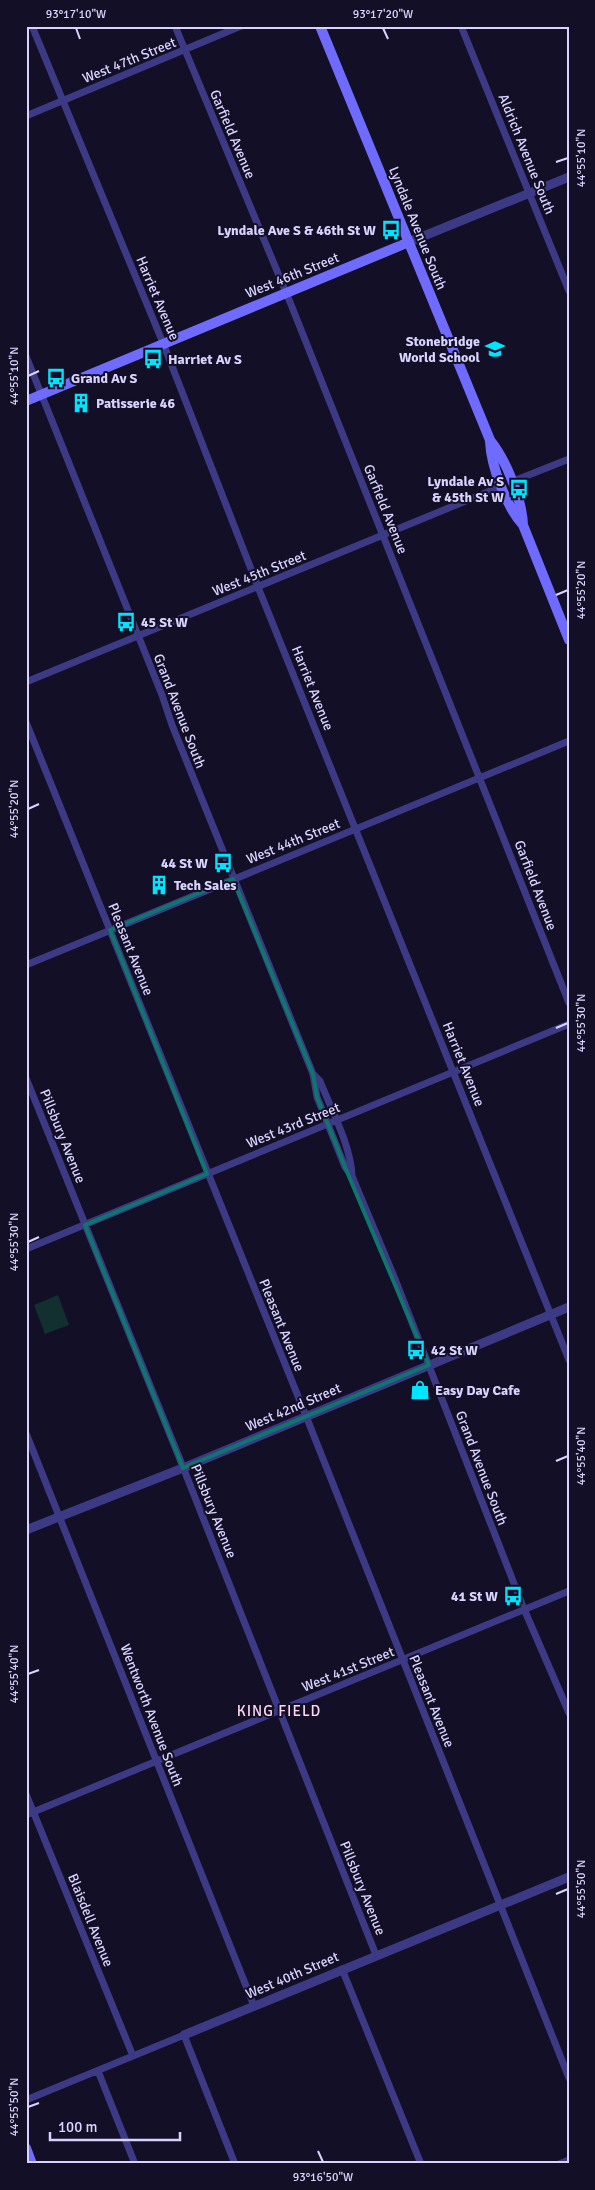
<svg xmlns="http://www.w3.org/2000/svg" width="595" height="2190" font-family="Signika,sans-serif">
	<rect width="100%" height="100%" fill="#130f26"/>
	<!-- green -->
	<path fill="#12302f" d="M58,1295L69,1325L45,1334L34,1305Z"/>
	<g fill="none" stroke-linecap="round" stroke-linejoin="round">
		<!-- minor -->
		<path stroke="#3d3a85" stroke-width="7" d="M32,26L163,343L258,587L569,1360
			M175,26L290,302L569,1003
			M461,26L569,291
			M26,116L241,26
			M26,356L162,695L172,725L313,1074L317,1097L345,1167L352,1176L395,1279L524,1609L569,1713
			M511,482L569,459
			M26,682L502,486
			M26,722L306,1416L569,2078
			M26,965L569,741
			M313,1074L320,1081C331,1109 351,1146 352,1176
			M26,1078L179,1457L376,1955
			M26,1249L569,1024
			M26,1433L254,2006
			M26,1794L133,2056
			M26,1815L569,1591
			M342,1969L421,2164
			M98,2071L135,2164
			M26,2100L184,2035L235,2164
			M559,2164L569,2160"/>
		<!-- tertiary -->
		<path stroke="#3d3a85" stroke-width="9" d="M409,242L569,177
			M26,1530L183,1468L569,1307
			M184,2035L569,1877"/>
		<!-- secondary -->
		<path stroke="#6f6bff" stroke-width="10" d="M320,26L490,440C506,460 522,499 523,525
			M26,401L409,242
			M490,441C491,466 506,506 523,525L569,640
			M26,2148L32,2164"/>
	</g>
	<!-- marked area -->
	<path fill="none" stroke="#0f766e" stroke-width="4" stroke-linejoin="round" d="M233,879L313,1074L317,1097L345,1167L429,1365L183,1468L85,1225L207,1174L110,930Z"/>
	<!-- ticks -->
	<path fill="none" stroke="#d9d4ff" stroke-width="2" d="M76,28L80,39M383,28L388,39M556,162L568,158M28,376L39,371M556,595L568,590M28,809L39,804M556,1028L568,1023M28,1242L39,1237M556,1461L568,1456M28,1674L39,1670M556,1894L568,1889M28,2107L39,2103M318,2151L323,2162"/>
	<!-- icons -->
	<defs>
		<symbol id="bus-bare" viewBox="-9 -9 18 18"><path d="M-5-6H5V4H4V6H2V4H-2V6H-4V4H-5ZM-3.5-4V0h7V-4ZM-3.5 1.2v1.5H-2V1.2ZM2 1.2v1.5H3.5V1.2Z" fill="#00e5ff" stroke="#130f26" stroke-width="2.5" paint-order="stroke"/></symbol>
		<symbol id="school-bare" viewBox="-9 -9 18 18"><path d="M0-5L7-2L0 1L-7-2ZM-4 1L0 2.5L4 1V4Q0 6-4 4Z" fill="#00e5ff" stroke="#130f26" stroke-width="2.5" paint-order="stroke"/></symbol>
		<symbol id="building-bare" viewBox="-9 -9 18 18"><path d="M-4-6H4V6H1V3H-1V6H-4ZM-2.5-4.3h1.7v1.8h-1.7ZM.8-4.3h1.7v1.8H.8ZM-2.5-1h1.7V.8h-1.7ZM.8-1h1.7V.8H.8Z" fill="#00e5ff" stroke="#130f26" stroke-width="2.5" paint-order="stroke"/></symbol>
		<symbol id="shop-bare" viewBox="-9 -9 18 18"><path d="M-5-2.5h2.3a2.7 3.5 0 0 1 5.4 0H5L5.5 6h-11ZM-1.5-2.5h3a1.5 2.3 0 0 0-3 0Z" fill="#00e5ff" stroke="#130f26" stroke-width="2.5" paint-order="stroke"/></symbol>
	</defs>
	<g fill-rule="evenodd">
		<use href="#bus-bare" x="377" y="216" width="28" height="28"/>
		<use href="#school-bare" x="481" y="335" width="28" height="28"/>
		<use href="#bus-bare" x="139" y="345" width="28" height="28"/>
		<use href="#bus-bare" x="42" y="364" width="28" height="28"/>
		<use href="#building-bare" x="67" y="389" width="28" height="28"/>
		<use href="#bus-bare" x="505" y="475" width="28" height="28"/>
		<use href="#bus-bare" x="112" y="608" width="28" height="28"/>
		<use href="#bus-bare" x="209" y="849" width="28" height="28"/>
		<use href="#building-bare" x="145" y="871" width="28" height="28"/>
		<use href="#bus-bare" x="402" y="1336" width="28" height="28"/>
		<use href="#shop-bare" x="406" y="1376" width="28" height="28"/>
		<use href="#bus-bare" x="499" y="1582" width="28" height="28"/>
	</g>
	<g text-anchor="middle" stroke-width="4" stroke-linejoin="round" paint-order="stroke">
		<!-- street labels -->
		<g font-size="14" fill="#d9d4ff" stroke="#130f26">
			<text transform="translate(129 60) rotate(-22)" y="5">West 47th Street</text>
			<text transform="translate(233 134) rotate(67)" y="5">Garfield Avenue</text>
			<text transform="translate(527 154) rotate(68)" y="5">Aldrich Avenue South</text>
			<text transform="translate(418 228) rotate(68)" y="5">Lyndale Avenue South</text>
			<text transform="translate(292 275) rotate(-22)" y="5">West 46th Street</text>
			<text transform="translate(158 298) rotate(67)" y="5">Harriet Avenue</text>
			<text transform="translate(386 509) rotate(68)" y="5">Garfield Avenue</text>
			<text transform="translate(259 573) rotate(-22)" y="5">West 45th Street</text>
			<text transform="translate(313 688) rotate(68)" y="5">Harriet Avenue</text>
			<text transform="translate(180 711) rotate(69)" y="5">Grand Avenue South</text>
			<text transform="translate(293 841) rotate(-22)" y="5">West 44th Street</text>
			<text transform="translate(536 885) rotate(69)" y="5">Garfield Avenue</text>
			<text transform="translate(131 949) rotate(68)" y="5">Pleasant Avenue</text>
			<text transform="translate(464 1064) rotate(68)" y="5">Harriet Avenue</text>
			<text transform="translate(293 1125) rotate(-22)" y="5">West 43rd Street</text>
			<text transform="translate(63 1136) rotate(68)" y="5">Pillsbury Avenue</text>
			<text transform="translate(282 1325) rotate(68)" y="5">Pleasant Avenue</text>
			<text transform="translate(293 1407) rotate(-23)" y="5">West 42nd Street</text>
			<text transform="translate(482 1468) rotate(69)" y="5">Grand Avenue South</text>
			<text transform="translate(214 1511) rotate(68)" y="5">Pillsbury Avenue</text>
			<text transform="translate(348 1669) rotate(-22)" y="5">West 41st Street</text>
			<text transform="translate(432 1701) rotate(68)" y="5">Pleasant Avenue</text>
			<text transform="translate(152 1715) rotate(69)" y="5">Wentworth Avenue South</text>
			<text transform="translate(363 1888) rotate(68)" y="5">Pillsbury Avenue</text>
			<text transform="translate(91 1920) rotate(68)" y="5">Blaisdell Avenue</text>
			<text transform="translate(292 1975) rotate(-23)" y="5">West 40th Street</text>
		</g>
		<!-- poi labels -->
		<g font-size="14" font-weight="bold" fill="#d9d4ff" stroke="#130f26" text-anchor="start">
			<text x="376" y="235" text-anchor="end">Lyndale Ave S &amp; 46th St W</text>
			<text x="480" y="346" text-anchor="end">Stonebridge<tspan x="480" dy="16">World School</tspan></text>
			<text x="168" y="364">Harriet Av S</text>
			<text x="71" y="383">Grand Av S</text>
			<text x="96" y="408">Patisserie 46</text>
			<text x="504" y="486" text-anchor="end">Lyndale Av S<tspan x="504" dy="16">&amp; 45th St W</tspan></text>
			<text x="141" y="627">45 St W</text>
			<text x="208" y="868" text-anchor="end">44 St W</text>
			<text x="174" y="890">Tech Sales</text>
			<text x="431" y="1355">42 St W</text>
			<text x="435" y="1395">Easy Day Cafe</text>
			<text x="498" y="1601" text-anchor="end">41 St W</text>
		</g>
		<!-- neighbourhood labels -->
		<g font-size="15" letter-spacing="1" fill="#ffd6f0" stroke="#130f26">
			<text x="279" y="1716">KING FIELD</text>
		</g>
	</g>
	<!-- border -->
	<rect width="595" height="2190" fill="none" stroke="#130f26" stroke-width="55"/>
	<!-- scale -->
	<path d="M50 2132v8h130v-8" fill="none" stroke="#d9d4ff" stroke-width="2.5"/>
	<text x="58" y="2132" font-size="15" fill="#d9d4ff" stroke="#130f26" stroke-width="4" paint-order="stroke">100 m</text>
	<rect x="28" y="28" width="540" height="2134" fill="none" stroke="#d9d4ff" stroke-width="2"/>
	<g font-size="12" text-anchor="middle" fill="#d9d4ff">
		<text x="76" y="18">93°17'10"W</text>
		<text x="383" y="18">93°17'20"W</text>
		<text transform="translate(581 158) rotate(-90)" y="4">44°55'10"N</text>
		<text transform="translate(14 376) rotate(-90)" y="4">44°55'10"N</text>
		<text transform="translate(581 590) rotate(-90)" y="4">44°55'20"N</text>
		<text transform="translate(14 809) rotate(-90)" y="4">44°55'20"N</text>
		<text transform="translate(581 1023) rotate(-90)" y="4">44°55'30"N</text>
		<text transform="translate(14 1242) rotate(-90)" y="4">44°55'30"N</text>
		<text transform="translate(581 1456) rotate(-90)" y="4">44°55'40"N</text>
		<text transform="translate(14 1674) rotate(-90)" y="4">44°55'40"N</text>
		<text transform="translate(581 1889) rotate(-90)" y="4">44°55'50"N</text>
		<text transform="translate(14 2107) rotate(-90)" y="4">44°55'50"N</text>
		<text x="323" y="2181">93°16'50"W</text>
	</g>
</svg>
